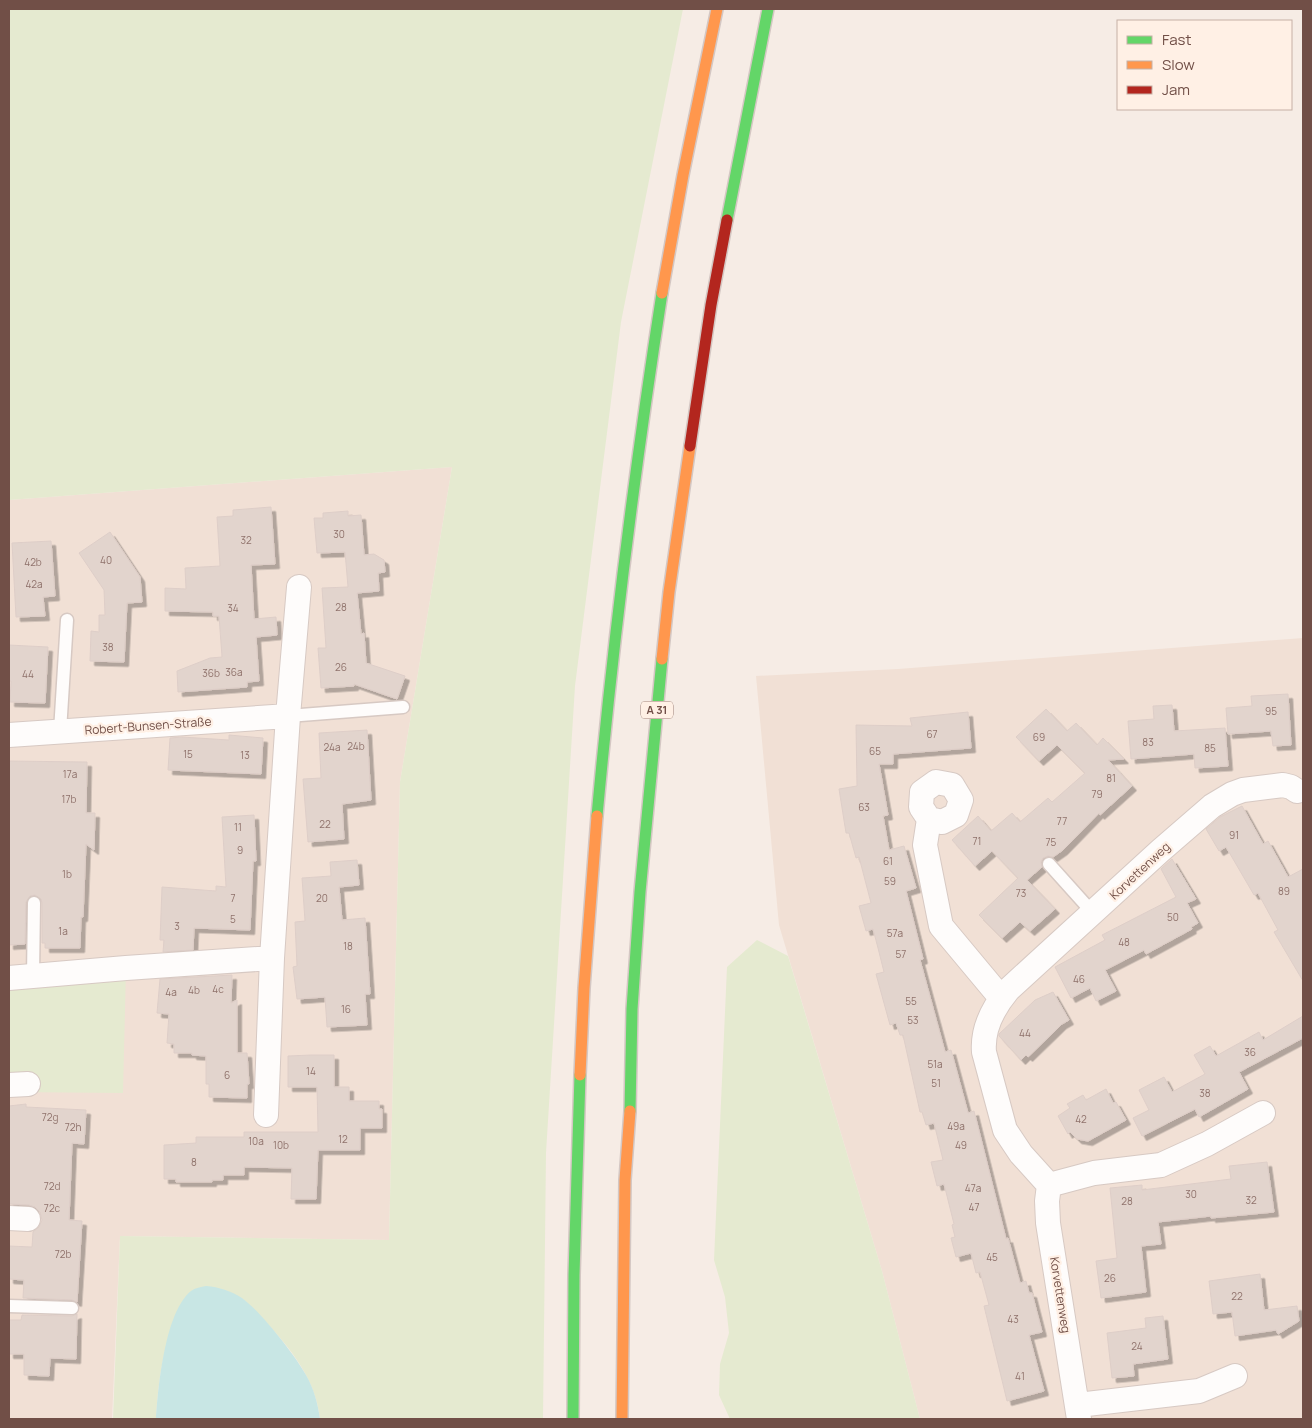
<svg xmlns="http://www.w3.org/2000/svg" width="1312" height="1428" font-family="Manrope,sans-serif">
	<defs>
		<filter id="shadow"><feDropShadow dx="4.5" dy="4.5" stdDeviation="0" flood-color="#0004"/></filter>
	</defs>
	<rect width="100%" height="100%" fill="#f6ece5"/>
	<!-- residential -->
	<path fill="#f1e0d5" d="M452,467L400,782L389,1240L120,1236L112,1419H9V500Z
		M1303,638V1419H920L882,1271L779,925L756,676L898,669Z"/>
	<!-- green -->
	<path fill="#e5ead0" d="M9,9H683L621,322L575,686L546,1153L543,1419H320C315,1370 276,1332 243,1299L181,1304C164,1341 158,1379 156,1419H113L120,1236L389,1240L400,782L452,467L9,500Z
		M757,940L788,956L882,1271L920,1419H730L719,1395L720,1364L729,1333L725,1297L714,1260L727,967Z
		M126,968L123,1093L9,1092V978Z"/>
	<!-- water -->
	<path fill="#c8e6e4" d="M206,1286C219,1287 231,1291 242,1298C260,1311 295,1355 306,1375C314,1389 318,1404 320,1419H156C158,1387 165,1312 191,1291C195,1288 201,1287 206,1286Z"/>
	<!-- building -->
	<path fill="#e2d4cd" stroke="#decec8" filter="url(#shadow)" d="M271,507L275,564L251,565L254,619L276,617L277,635L256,637L259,681L247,682V687L178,692L177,671L210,658L222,657L219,616H213V612L165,611V588L186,589L185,568L220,566L217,517L233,516V510Z
		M348,511V516L361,515L364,555L374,554L384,560L385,572L378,573L379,591L357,593L361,634L364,633L366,663L405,676L397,699L354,684V686L321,688L318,648H326L322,588L348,587L345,552L317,553L314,518H323V513Z
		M110,532L140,577L142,602L127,603L124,662L90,661L91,631L99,632V615H105L104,590L79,553Z
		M51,541L55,596L43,597L45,616L16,617L12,543Z
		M9,645L48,647L45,703L10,702L11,681H9Z
		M1288,694L1291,745L1273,746L1271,731L1228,734L1226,708L1252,706L1251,696Z
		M1172,705L1174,731L1225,728L1228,766L1195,768L1194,754L1131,759L1128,721L1154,719L1153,706Z
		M1046,709L1067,731L1076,723L1097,745L1103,738L1124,759L1108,760L1132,786L1100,815L1099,813L1063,850L1053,857L1048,856L1043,858L1041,862L1042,867L1027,880L1055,909L1030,931L1020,922L1002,938L979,915L1018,878L992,851L975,866L952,840L978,816L991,831L1012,813L1020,822L1048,798L1052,802L1085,773L1057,745L1039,761L1016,737Z
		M968,712L971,748L893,754V764H879L888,815L883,816L889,850L904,846L916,888L906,891L923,959L920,960L945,1052L951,1050L968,1113L974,1111L1006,1239L1008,1238L1020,1283L1026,1281L1029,1293H1032L1042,1332L1029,1335L1044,1391L1007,1401L984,1306L989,1305L980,1272L976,1273L971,1253L956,1257L951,1238L955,1237L952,1225L954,1224L944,1184L937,1186L931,1162L943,1160L934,1123L926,1125L922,1112H920L903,1035H900L896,1023L890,1025L876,974L884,972L878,948L873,929L866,931L859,906L871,903L859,857L856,858L849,833H846L839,789L857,786L856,725L912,726L910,718Z
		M367,730L371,800L342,804L344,839L308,842L303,779L321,778L319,733Z
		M229,735L263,738L261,774L168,770L170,738L182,737L229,740Z
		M9,761L87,762L86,813H95L94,850L86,844L83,917H81L80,948H45V943H42V903L41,899L35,895L30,896L26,902L25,944L9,945Z
		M1242,806L1263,844L1268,841L1288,877L1303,869V981L1274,932L1278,930L1258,893L1254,895L1226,847L1219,851L1206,829L1220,817Z
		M254,815L256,861H253L250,930L194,928L193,950L163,952L164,940H160L162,887L216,891V886L226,887L222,817Z
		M1172,859L1196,899L1187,903L1198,923L1191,927L1192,929L1146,954L1144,950L1105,970L1116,991L1096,1001L1090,988L1071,998L1055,967L1105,940L1102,935L1176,897L1161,869Z
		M357,860L359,885L339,887L342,920L365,918L370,994H365L367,1025L327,1027L325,997L297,999L293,967L297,966L295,922L305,921L302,878L331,876L330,862Z
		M232,975L231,1003L237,1000V1053H247L249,1084H247V1098L209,1097V1084H206V1056L192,1055V1053H174V1044L167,1043L169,1014L157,1013L160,979Z
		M1053,992L1069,1020L1062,1024L1028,1057L1026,1055L1021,1060L999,1036V1034L1035,1000Z
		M1303,1016V1038L1239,1072L1248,1089L1199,1117L1195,1109L1142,1136L1133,1118L1149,1110L1139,1090L1164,1077L1172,1092L1205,1074L1194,1055L1210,1046L1216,1056L1259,1032L1263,1040Z
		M311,1055H334V1087H349V1101H379V1109H382V1128H360V1150H318L316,1199H291L292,1168L244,1167V1175H223V1180H212V1182H176V1179H164V1145L196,1143V1137H244V1132H318L317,1087H288V1056Z
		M1106,1089L1113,1103L1116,1102L1126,1120L1088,1141L1077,1139L1070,1132L1068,1134L1058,1116L1070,1108L1067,1104L1083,1095L1086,1100Z
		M26,1104V1107L86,1110L84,1144L72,1143L69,1220L82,1221L77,1302L72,1300L23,1298L24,1280L9,1279V1246L32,1247L33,1232L39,1227L42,1220L40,1212L35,1207L29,1205L9,1204V1106Z
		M1267,1162L1274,1212L1211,1218V1216L1158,1222L1161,1244L1141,1246L1146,1292L1101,1298L1096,1261L1117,1258L1110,1188L1142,1185V1190L1231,1179L1229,1166Z
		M1260,1274L1264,1310L1297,1306L1299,1321L1278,1334L1276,1330L1235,1336L1232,1312L1213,1314L1209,1281Z
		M77,1314L76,1359L50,1358L49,1376L24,1375V1354H9V1320H21L22,1315L72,1316Z
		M1163,1316L1168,1359L1133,1364L1134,1376L1112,1378L1107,1333L1146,1328L1145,1318Z"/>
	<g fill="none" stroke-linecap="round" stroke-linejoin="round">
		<defs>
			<path id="lane" d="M288,716L403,707
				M60,731L67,620
				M1049,864L1093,913
				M33,976L34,903
				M9,1306L72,1308"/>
			<path id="street" d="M9,735L288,716
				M929,819L942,822L956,815L961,800L952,785L936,782L922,792L921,807L929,819L925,845L941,926L1001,998
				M272,958L288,716L299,587
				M9,978L126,968L272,958L266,1115
				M9,1085L28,1084
				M1049,1185L1094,1173L1161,1165L1207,1144L1263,1113
				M9,1218L28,1219
				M1078,1405L1199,1391L1235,1376
				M1079,1419L1048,1223L1047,1201L1049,1185L1021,1154L1005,1130L984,1052C982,1028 993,1008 1008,990L1160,851L1212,806L1232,794L1243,790L1283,785L1291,787L1297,791"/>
			<path id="fast" d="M727,220L768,9
				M597,816C613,641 635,467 662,293
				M630,1111L632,1009L640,892L662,659
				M573,1419L574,1275L580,1075"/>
			<path id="slow" d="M662,293L683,175L717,9
				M662,659L669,592L690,446
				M580,1075L584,988L597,816
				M622,1419L625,1180L630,1111"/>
			<path id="jam" d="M690,446L711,305L727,220"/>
		</defs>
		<!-- lane casing -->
		<use href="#lane" stroke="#d7c9c3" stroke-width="15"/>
		<!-- street casing -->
		<use href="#street" stroke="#d7c9c3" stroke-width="26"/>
		<!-- fast casing -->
		<use href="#fast" stroke="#d4c7c3" stroke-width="14"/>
		<!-- slow casing -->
		<use href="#slow" stroke="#d4c7c3" stroke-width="14"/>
		<!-- jam casing -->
		<use href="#jam" stroke="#d4c7c3" stroke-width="14"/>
		<!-- lane -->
		<use href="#lane" stroke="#fefcfb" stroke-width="12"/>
		<!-- street -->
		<use href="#street" stroke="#fefcfb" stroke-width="24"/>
		<!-- fast -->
		<use href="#fast" stroke="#63d668" stroke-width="11"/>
		<!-- slow -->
		<use href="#slow" stroke="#ff974d" stroke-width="11"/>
		<!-- jam -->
		<use href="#jam" stroke="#b3261e" stroke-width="11"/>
	</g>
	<g text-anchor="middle" stroke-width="4.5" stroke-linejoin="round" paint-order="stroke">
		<!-- number labels -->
		<g font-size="10" fill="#8f726b">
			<text x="339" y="538">30</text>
			<text x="246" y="544">32</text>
			<text x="106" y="564">40</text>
			<text x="33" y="566">42b</text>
			<text x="34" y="588">42a</text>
			<text x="341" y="611">28</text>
			<text x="233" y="612">34</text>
			<text x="108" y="651">38</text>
			<text x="341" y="671">26</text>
			<text x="234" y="676">36a</text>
			<text x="211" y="677">36b</text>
			<text x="28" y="678">44</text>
			<text x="1271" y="715">95</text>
			<text x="932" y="738">67</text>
			<text x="1039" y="741">69</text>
			<text x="1148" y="746">83</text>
			<text x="356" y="750">24b</text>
			<text x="332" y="751">24a</text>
			<text x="1210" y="752">85</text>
			<text x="875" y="755">65</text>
			<text x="188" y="758">15</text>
			<text x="245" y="759">13</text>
			<text x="70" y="778">17a</text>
			<text x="1111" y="782">81</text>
			<text x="1097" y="798">79</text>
			<text x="69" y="803">17b</text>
			<text x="864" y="811">63</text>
			<text x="1062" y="825">77</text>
			<text x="325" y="828">22</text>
			<text x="238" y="831">11</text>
			<text x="1234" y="839">91</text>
			<text x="977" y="845">71</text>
			<text x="1051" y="846">75</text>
			<text x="240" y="854">9</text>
			<text x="888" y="865">61</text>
			<text x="67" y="878">1b</text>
			<text x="890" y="885">59</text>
			<text x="1284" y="895">89</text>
			<text x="1021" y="897">73</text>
			<text x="233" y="902">7</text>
			<text x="322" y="902">20</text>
			<text x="1173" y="921">50</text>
			<text x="233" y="923">5</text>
			<text x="177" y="930">3</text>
			<text x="63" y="935">1a</text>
			<text x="895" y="937">57a</text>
			<text x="1124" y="946">48</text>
			<text x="348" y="950">18</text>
			<text x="901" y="958">57</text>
			<text x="1079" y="983">46</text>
			<text x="218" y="993">4c</text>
			<text x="194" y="994">4b</text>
			<text x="171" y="996">4a</text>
			<text x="911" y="1005">55</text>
			<text x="346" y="1013">16</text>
			<text x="913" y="1024">53</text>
			<text x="1025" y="1037">44</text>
			<text x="1250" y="1056">36</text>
			<text x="935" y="1068">51a</text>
			<text x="311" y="1075">14</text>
			<text x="227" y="1079">6</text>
			<text x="936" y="1087">51</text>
			<text x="1205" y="1097">38</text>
			<text x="50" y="1121">72g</text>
			<text x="1081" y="1123">42</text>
			<text x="956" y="1130">49a</text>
			<text x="73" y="1131">72h</text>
			<text x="343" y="1143">12</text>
			<text x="256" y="1145">10a</text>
			<text x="281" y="1149">10b</text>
			<text x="961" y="1149">49</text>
			<text x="194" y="1166">8</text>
			<text x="52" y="1190">72d</text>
			<text x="973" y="1192">47a</text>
			<text x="1191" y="1198">30</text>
			<text x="1251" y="1204">32</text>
			<text x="1127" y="1205">28</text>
			<text x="974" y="1211">47</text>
			<text x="52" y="1212">72c</text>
			<text x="63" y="1258">72b</text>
			<text x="992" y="1261">45</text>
			<text x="1110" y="1282">26</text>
			<text x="1237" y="1300">22</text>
			<text x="1013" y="1323">43</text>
			<text x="1137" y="1350">24</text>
			<text x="1020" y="1380">41</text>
		</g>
		<!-- shield labels -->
		<rect fill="#fff0e5" stroke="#9c7f76" stroke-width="1" x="641" y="701.5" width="32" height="17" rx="4"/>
		<g font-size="11" font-weight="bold" fill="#714f47">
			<text x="657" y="714">A 31</text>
		</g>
		<!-- street labels -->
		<g font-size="12" fill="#714f47" stroke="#fff0e5">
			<text transform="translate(148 726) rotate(-4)" y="4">Robert-Bunsen-Straße</text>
			<text transform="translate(1140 871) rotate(-43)" y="4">Korvettenweg</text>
			<text transform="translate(1060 1295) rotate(81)" y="4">Korvettenweg</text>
		</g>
	</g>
	<!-- border -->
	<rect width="1312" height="1428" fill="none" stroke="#714f47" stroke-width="20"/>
	<!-- legend -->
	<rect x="1117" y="20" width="175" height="90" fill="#fff0e5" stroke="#c6b0a6"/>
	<rect x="1127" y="36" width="25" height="8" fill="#63d668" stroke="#c6b0a6"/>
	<text x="1162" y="45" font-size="15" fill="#714f47">Fast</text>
	<rect x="1127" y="61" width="25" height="8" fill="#ff974d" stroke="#c6b0a6"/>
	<text x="1162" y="70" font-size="15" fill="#714f47">Slow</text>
	<rect x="1127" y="86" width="25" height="8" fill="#b3261e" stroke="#c6b0a6"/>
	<text x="1162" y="95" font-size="15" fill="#714f47">Jam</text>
</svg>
